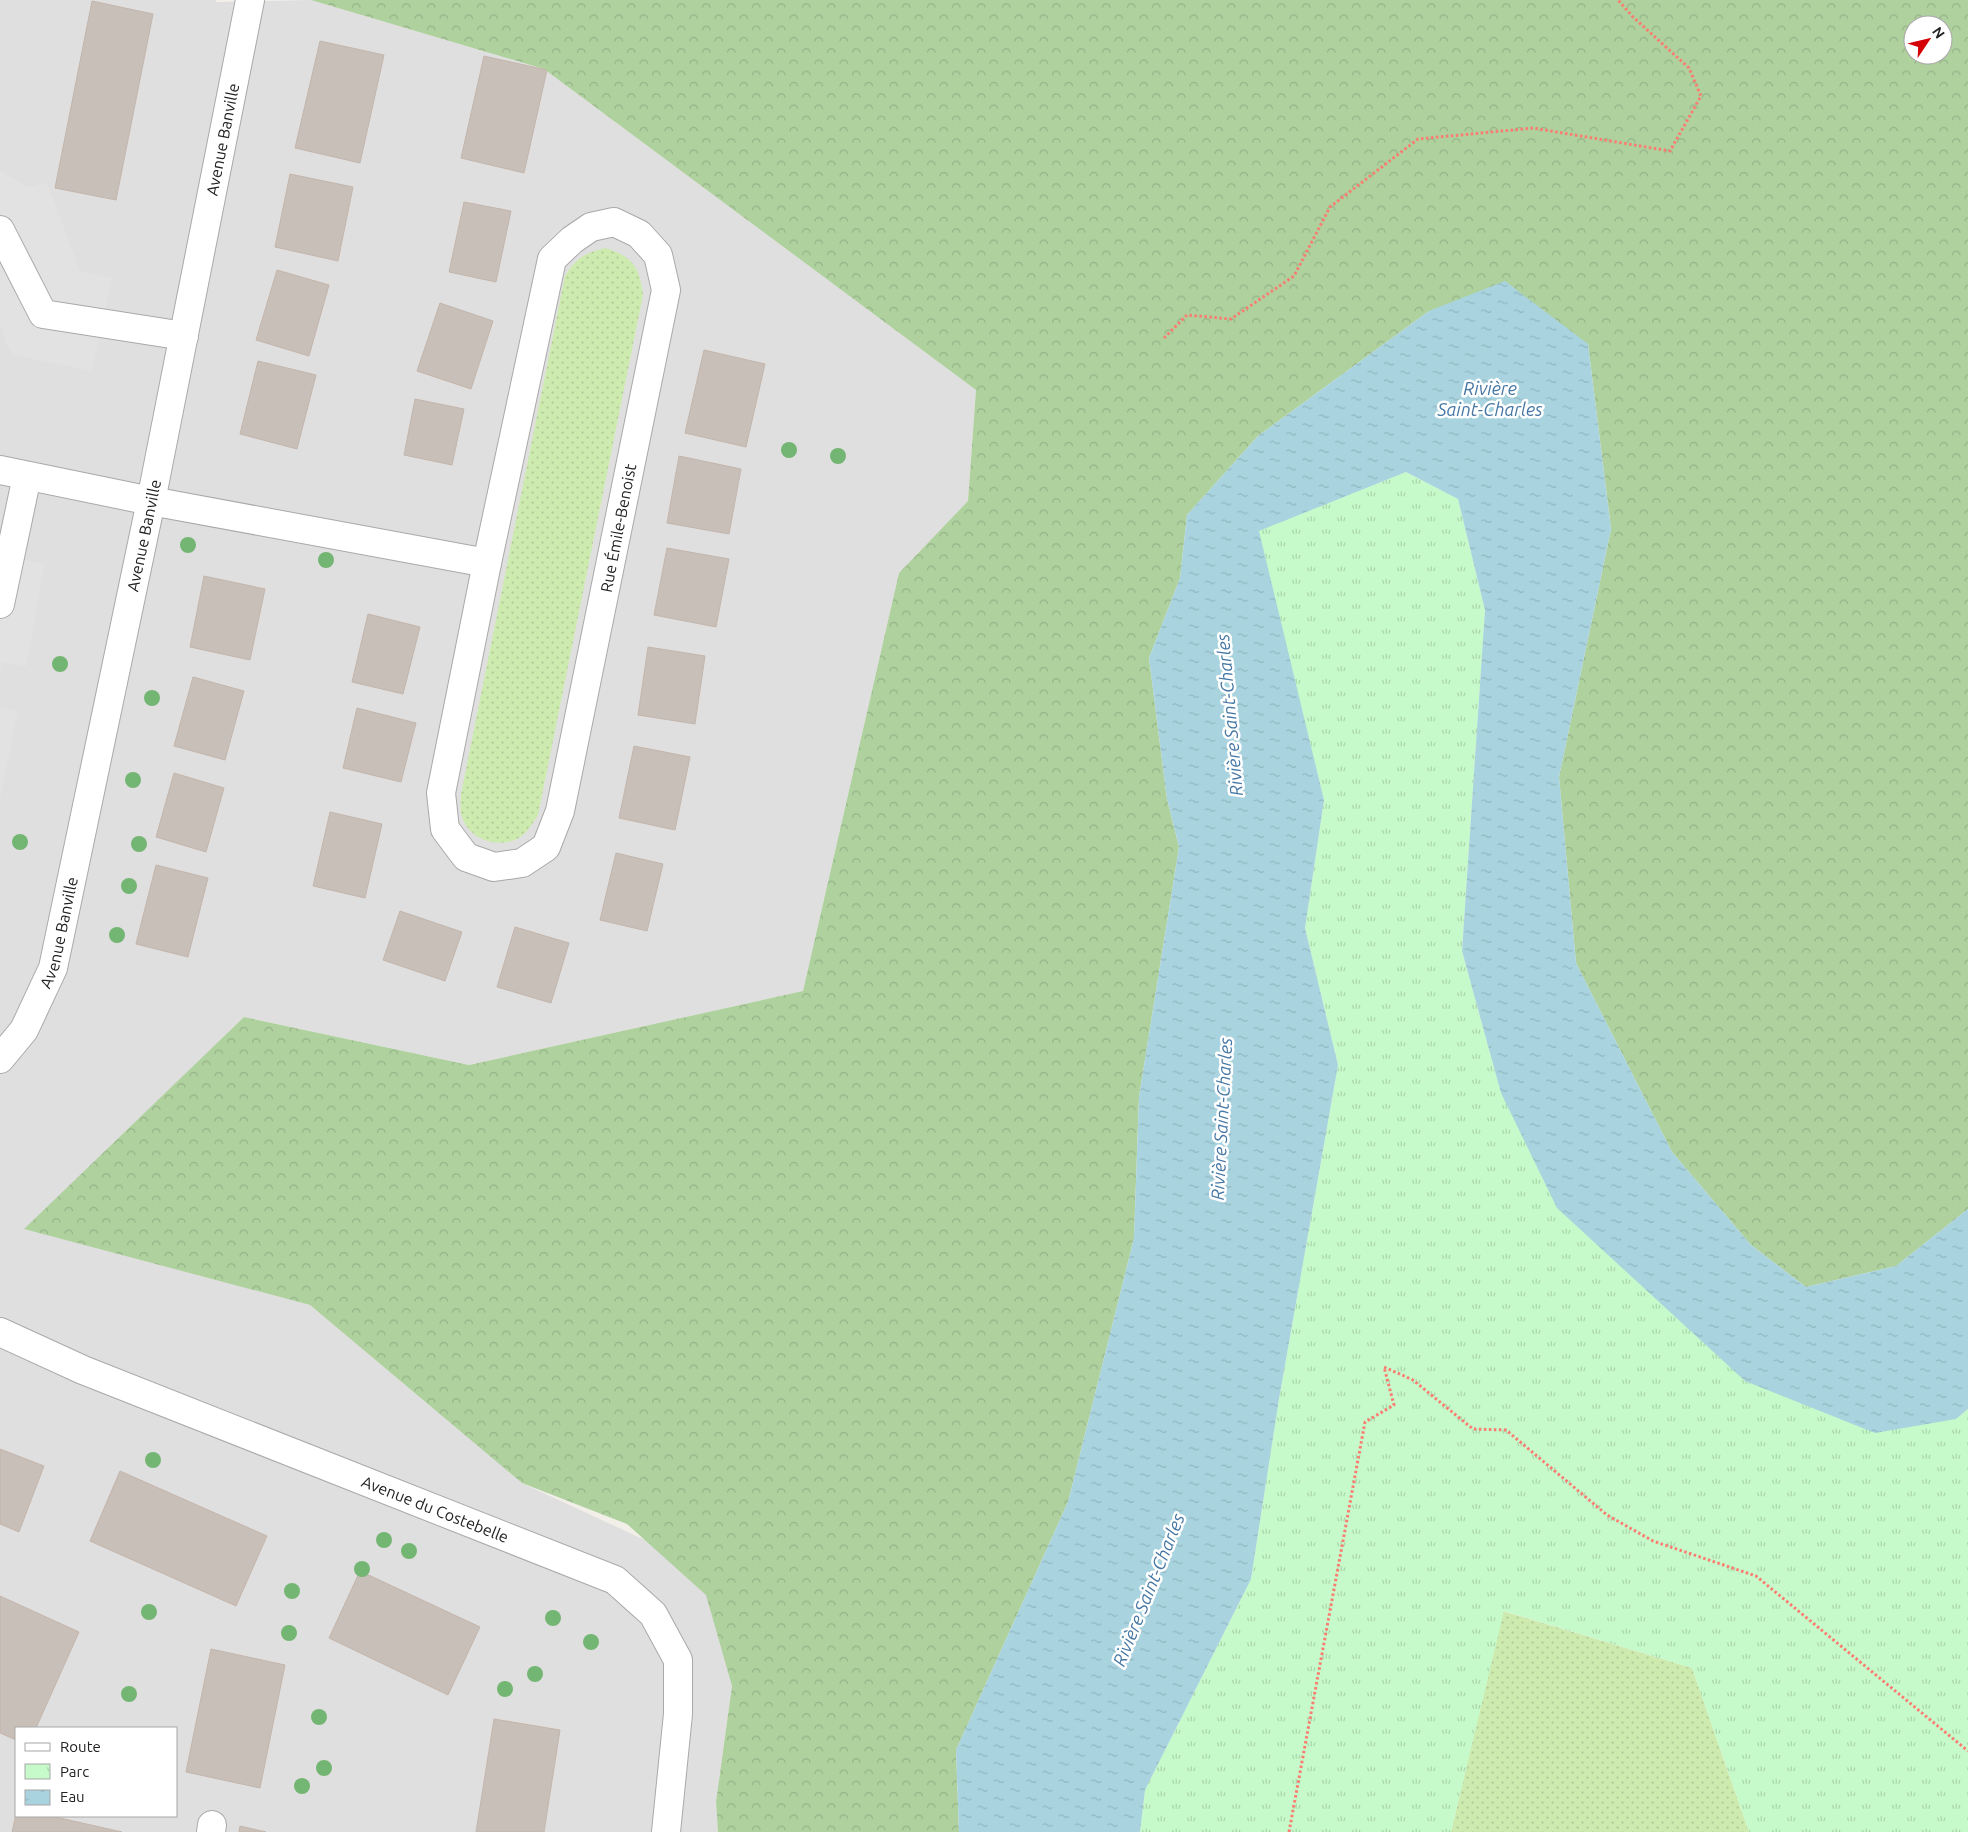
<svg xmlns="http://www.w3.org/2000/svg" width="1968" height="1832" font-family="Ubuntu,sans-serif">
	<defs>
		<pattern id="grass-dots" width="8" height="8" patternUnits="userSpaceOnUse" patternTransform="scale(1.25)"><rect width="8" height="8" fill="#ceebaf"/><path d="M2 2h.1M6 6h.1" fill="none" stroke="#b1c996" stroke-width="1.8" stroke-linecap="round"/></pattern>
		<pattern id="forest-crowns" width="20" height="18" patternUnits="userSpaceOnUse" patternTransform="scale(1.25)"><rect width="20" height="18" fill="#aed19e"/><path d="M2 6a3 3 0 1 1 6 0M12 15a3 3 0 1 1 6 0" fill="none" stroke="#95b388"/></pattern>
		<pattern id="park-tufts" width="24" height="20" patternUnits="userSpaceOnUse" patternTransform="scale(1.25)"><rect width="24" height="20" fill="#c7faca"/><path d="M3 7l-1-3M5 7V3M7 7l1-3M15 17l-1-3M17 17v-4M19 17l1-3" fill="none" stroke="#abd6ad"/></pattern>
		<pattern id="water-ripples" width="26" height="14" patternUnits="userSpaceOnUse" patternTransform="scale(1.25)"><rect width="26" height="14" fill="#a9d4df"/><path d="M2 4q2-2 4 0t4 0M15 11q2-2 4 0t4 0" fill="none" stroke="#91b6bf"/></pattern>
	</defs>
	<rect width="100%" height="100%" fill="#f2efe9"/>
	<!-- residential -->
	<path fill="#e0dfdf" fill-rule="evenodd" d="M0,0H216V2L311,0L544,69L976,390L968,501L899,573L803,991L469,1065L244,1017L25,1229L310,1305L522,1483L647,1541L690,1570L715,1605L732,1686L716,1802L718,1832H0ZM16,1728H176V1816H16Z"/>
	<!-- grass -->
	<path fill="url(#grass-dots)" d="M605,248C632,256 640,267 643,295L538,815C532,824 527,834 517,839C495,849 466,838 461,813C460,807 461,800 461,794L565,276C576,258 585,253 605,248Z
		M1503,1611L1692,1668L1749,1832H1451Z"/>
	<!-- forest -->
	<path fill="url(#forest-crowns)" fill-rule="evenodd" d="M311,0H1968V1209L1896,1266L1806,1287L1751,1245L1672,1152L1576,963L1559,777L1611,529L1588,344L1429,311L1258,436L1187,515L1180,578L1149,658L1167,799L1179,847L1139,1097L1134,1238L1068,1502L956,1750L959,1832H718L716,1802L732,1686L706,1595L627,1524L522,1483L310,1305L24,1229L244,1017L469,1065L803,991L899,573L968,501L976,390L544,69ZM1913,25H1943V55H1913Z"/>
	<!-- park -->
	<path fill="url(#park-tufts)" d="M1406,472L1458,499L1485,610L1462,951L1501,1093L1956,1419L1968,1409V1832H1749L1692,1668L1504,1611L1451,1832H1140L1145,1790L1251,1579L1279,1399L1338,1065L1305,928L1324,800L1258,531Z"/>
	<!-- parking -->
	<path fill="#e2e2e2" d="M0,171L29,188L47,182L80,271L112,278L92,371L13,355L6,344L0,325Z
		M0,554L45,564L26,666L3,662L0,673Z
		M0,708L18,711L0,799Z"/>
	<!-- water -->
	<path fill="url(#water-ripples)" d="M1505,281L1588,344L1611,529L1559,777L1576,963L1672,1152L1751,1245L1806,1287L1896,1266L1968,1209V1409L1956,1419L1875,1433L1745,1381L1557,1208L1501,1093L1462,951L1485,610L1458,499L1406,472L1259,531L1324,800L1305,928L1338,1065L1279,1399L1251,1579L1145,1790L1140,1832H959L956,1750L1068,1502L1134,1238L1139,1097L1179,847L1167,799L1149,658L1180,578L1187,515L1258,436L1429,311Z"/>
	<!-- building -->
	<path fill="#c7bfb8" stroke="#c4b5ab" d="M92,1L153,14L116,200L55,188Z
		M320,41L384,55L360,163L295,148Z
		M484,56L547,70L524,173L461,158Z
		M290,174L353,187L338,261L275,247Z
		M464,202L511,211L496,282L449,272Z
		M277,270L329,285L309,356L256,340Z
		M440,303L493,321L471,389L417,371Z
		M704,350L765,364L746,447L685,433Z
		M258,361L316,375L297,449L240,434Z
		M415,399L464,409L452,465L404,455Z
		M679,456L741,469L729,534L667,523Z
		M667,548L729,559L716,627L654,615Z
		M204,576L265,589L250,660L190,647Z
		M368,614L420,627L403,694L352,682Z
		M648,647L705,656L695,724L638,715Z
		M193,677L244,691L225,760L174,746Z
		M357,708L416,723L401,782L343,768Z
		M634,746L690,757L675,830L619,818Z
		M174,773L224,788L206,852L156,837Z
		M330,812L382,824L365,898L313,886Z
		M616,853L663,864L647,931L600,920Z
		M156,865L208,878L188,957L136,944Z
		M400,911L462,932L445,981L383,960Z
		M515,927L569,943L551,1003L497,987Z
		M0,1449L44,1466L19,1532L0,1524Z
		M120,1471L267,1536L236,1606L90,1541Z
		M360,1571L480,1627L448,1695L329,1638Z
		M0,1596L79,1632L36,1728H16V1740L0,1733Z
		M211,1649L285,1665L260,1788L186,1772Z
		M494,1719L560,1730L544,1832H476Z
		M16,1814V1816H51L122,1832H12Z
		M240,1826L266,1832H239Z"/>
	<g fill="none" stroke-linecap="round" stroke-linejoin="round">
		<defs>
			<g id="minor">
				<path d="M614,222L639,234L658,255L666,290L560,811L546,847L522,863L494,867L466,857L445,829L441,793L487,563L552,259L572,240L591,227Z"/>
				<path d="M0,230L43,314L184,336"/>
				<path d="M0,470L151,501L487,563"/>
				<path d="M0,604L27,476"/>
				<path id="s1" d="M0,1059L24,1030L53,968L151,501L250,0"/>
				<path id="s2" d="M0,1332L83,1370L615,1580L653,1614L678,1660V1714L666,1832"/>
				<path d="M211,1832L212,1825"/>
			</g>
		</defs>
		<!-- minor casing -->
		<use href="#minor" stroke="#a9a9a9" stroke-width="30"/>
		<!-- path -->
		<path stroke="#fb7c71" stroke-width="3" stroke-dasharray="2.5 2.5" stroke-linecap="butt" d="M1164,338L1187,315L1231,319L1294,276L1330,207L1418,139L1533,128L1670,151L1701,96L1689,68L1633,17L1618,0
			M1289,1832L1365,1422L1394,1405L1384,1367L1413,1380L1473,1429L1506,1430L1607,1515L1653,1541L1756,1576L1968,1751"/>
		<!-- minor -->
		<use href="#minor" stroke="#fff" stroke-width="28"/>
	</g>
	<!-- trees -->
	<g fill="#73b573">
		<circle cx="789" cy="450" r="8"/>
		<circle cx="838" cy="456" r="8"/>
		<circle cx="188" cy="545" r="8"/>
		<circle cx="326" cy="560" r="8"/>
		<circle cx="60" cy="664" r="8"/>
		<circle cx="152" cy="698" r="8"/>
		<circle cx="133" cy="780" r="8"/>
		<circle cx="20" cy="842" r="8"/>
		<circle cx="139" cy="844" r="8"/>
		<circle cx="129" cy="886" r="8"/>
		<circle cx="117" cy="935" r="8"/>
		<circle cx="153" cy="1460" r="8"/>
		<circle cx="384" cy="1540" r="8"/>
		<circle cx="409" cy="1551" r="8"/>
		<circle cx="362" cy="1569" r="8"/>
		<circle cx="292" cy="1591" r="8"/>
		<circle cx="149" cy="1612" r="8"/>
		<circle cx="553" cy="1618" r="8"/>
		<circle cx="289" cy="1633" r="8"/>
		<circle cx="591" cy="1642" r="8"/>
		<circle cx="535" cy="1674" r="8"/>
		<circle cx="505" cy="1689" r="8"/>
		<circle cx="129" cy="1694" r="8"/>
		<circle cx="319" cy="1717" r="8"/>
		<circle cx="324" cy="1768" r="8"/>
		<circle cx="302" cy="1786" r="8"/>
	</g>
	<g text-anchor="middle" stroke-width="5" stroke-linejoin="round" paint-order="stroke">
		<!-- street labels -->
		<g font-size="16" fill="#222" stroke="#fff">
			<text dy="6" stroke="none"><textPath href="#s1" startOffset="952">Avenue Banville</textPath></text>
			<text transform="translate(618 528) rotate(-79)" y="6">Rue Émile-Benoist</text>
			<text dy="6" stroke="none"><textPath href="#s1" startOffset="548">Avenue Banville</textPath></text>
			<text dy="6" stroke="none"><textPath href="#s1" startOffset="142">Avenue Banville</textPath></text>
			<text dy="6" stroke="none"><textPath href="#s2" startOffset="470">Avenue du Costebelle</textPath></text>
		</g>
		<!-- water labels -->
		<g font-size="18" font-style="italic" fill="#4677a4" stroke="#fff">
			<text x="1490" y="395">Rivière<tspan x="1490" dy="21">Saint-Charles</tspan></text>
			<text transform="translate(1230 715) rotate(-95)" y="6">Rivière Saint-Charles</text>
			<text transform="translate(1222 1119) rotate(-87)" y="6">Rivière Saint-Charles</text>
			<text transform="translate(1149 1590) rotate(-68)" y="6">Rivière Saint-Charles</text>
		</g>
	</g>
	<!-- legend -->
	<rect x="15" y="1727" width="162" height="90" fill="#ffffff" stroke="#a7a7a7"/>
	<rect x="25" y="1743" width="25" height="8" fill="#ffffff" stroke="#a7a7a7"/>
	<text x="60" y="1752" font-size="15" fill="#222222">Route</text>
	<rect x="25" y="1764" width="25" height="15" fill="url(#park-tufts)" stroke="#a7a7a7"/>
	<text x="60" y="1777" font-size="15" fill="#222222">Parc</text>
	<rect x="25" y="1790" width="25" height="15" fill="url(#water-ripples)" stroke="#a7a7a7"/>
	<text x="60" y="1802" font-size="15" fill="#222222">Eau</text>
	<!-- north arrow -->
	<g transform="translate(1928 40) rotate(55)"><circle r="24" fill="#ffffff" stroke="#a7a7a7"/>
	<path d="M0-4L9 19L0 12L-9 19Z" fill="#d40005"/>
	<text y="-8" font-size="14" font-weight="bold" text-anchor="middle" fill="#222222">N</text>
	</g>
</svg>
